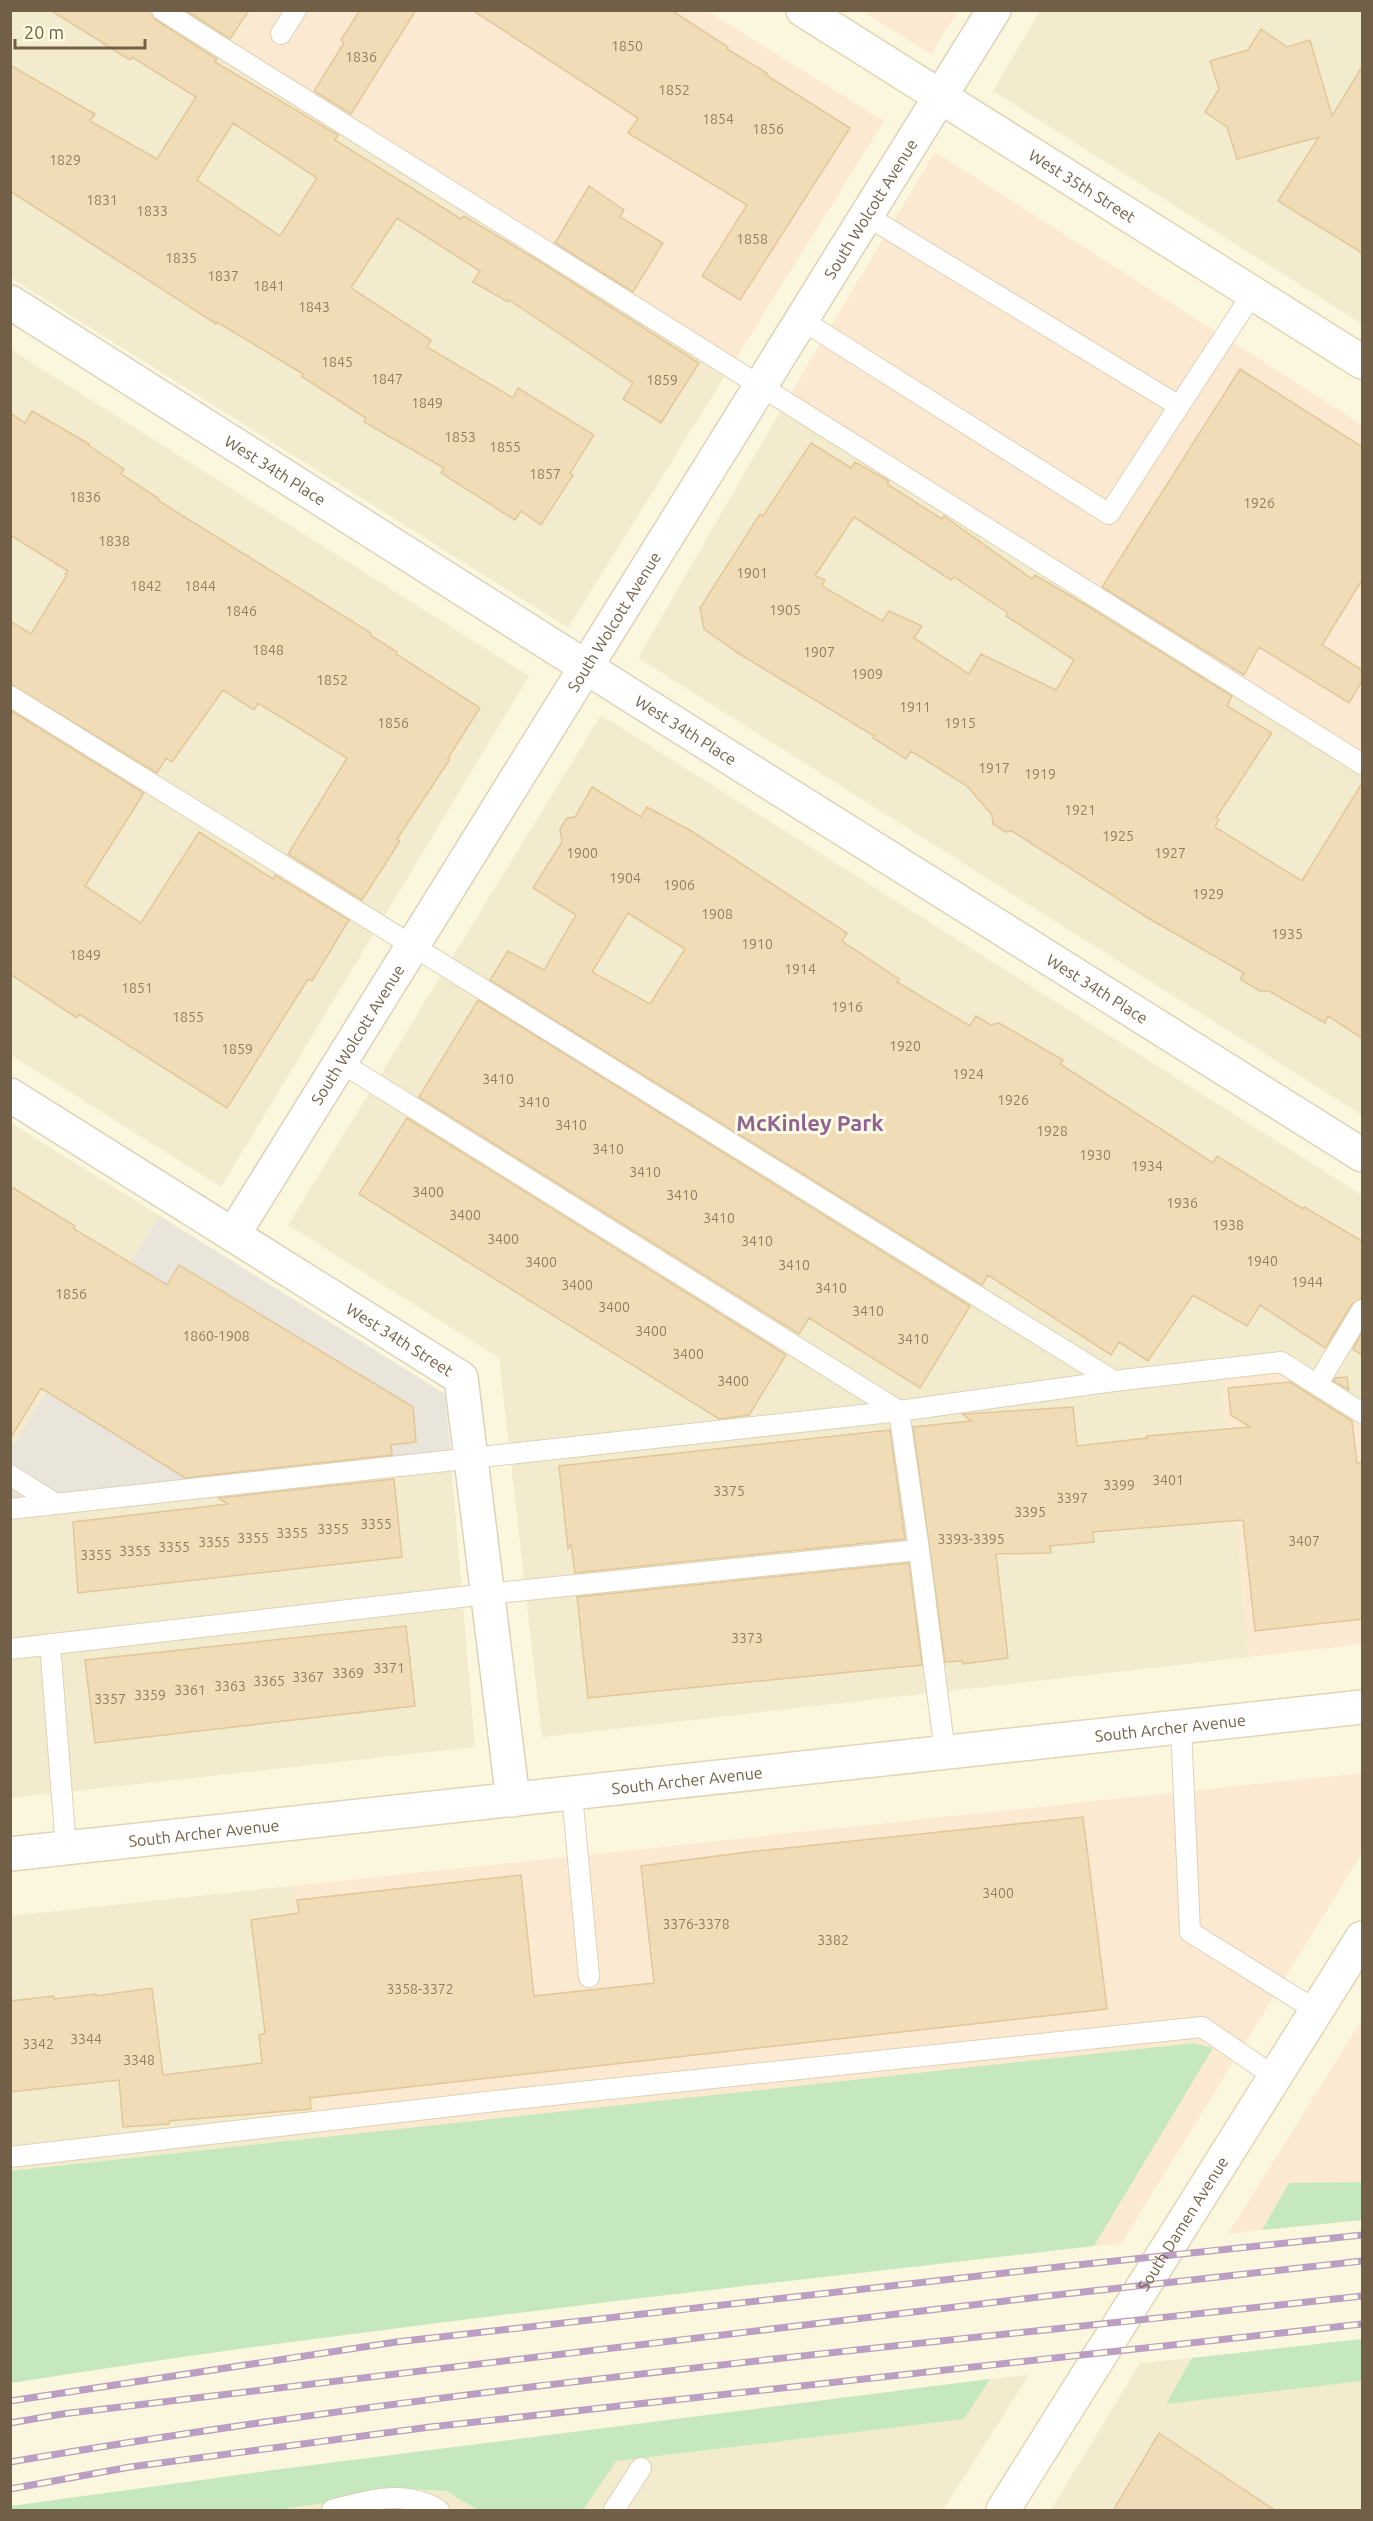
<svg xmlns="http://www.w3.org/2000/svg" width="1373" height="2521" font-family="Ubuntu,sans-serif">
	<rect width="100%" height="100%" fill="#fbf7df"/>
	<!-- residential -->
	<path fill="#f3ebcd" d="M10,11H252L227,51L731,366L568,628L11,278Z
		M1040,11H1362V324L993,91Z
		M10,349L529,676L221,1187L11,1055Z
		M786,401L1362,764V1115L638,658Z
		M601,715L1362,1195V1413L1221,1369L1249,1657L542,1737L499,1358L288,1225Z
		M11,1123L160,1216L11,1450Z
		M451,1460L475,1747L11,1798L10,1509Z
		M292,1886L320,2138L11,2171L10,1916Z
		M1192,2358L1167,2403L1362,2381V2510H1051L1140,2363Z
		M1029,2375L943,2510H583L615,2461L963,2419L990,2379Z
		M389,2488L446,2491L478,2510H277L332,2502Z"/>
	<!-- commercial -->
	<path fill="#fce9d2" d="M252,11H707L884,121L731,366L227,51Z
		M862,11H958L931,54Z
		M935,152L1362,425V764L786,401Z
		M1281,1362L1362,1413V1644L1249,1657L1221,1369Z
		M1362,1773V1853L1121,2244L1094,2246L1212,2048L1193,2043L320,2138L292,1886Z
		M1362,2020V2182L1289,2183L1262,2230L1228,2234Z"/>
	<!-- industrial -->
	<path fill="#e9e5db" d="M160,1216L445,1394L451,1460L11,1509L10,1450Z"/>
	<!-- green -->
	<path fill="#c5e8be" d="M1194,2043L1213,2048L1094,2246C732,2288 370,2326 11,2383V2171Z
		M1362,2182V2220L1262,2230L1289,2183Z
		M1362,2339V2381L1166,2404L1192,2358Z
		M990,2379L964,2419L616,2461L583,2510H478L446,2491L389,2488L332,2502L277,2510H11L10,2506L281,2469Z"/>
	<!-- building -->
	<path fill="#f0dcb7" stroke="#e2c798" stroke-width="1.5" fill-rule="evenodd" d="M50,10H150L156,20L217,59L215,62L338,135L335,140L461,219L464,216L542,263L699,363L661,423L623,399L633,383L509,300L508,302L473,282L480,271L397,218L351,288L431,340L427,347L513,398L518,388L594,435L570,473L573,475L541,525L521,511L515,520L441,473L444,468L364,422L366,418L301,376L303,374L217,322L216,324L10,191V65L95,114L90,121L157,159L196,97L132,57L130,60ZM233,123L317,178L280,236L197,180Z
		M185,10H249L230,39Z
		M360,10H416L351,114L314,91L344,43L341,40Z
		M472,10H671L728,47L727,49L767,73L766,75L850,128L740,300L702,276L747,205L628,133L638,118Z
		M1261,29L1287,47L1310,40L1332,116L1362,67V253L1278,201L1319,137L1237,159L1227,127L1205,112L1219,89L1210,61L1248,50Z
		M589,186L624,210L620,217L663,243L633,292L555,243Z
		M1240,369L1362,447V580L1322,645L1362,670V681L1349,703L1259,647L1244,675L1102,587Z
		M32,411L89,444L88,445L124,469L121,474L158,498L159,501L371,633L370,635L397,652L396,654L480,708L448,758L450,759L397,839L400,841L362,900L288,854L347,758L258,703L254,710L223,690L172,762L166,758L157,773L10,684V621L31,634L67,575L65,574L68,571L10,535V413L25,423Z
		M811,443L851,468L855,462L889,481L887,484L942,519L944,516L1032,579L1035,575L1089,607L1232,696L1227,706L1272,733L1216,818L1219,820L1215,827L1302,881L1362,783V1038L1328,1016L1325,1023L1269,991H1260L1240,979L1244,973L1148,918L1012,831L1006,832L993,824L992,815L967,786L911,751L906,759L873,738L874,736L738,653L704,629L700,608L760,514L763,516ZM854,517L951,580L954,577L1008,613L1006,616L1074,660L1056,690L981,654L969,674L914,638L922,626L889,611L882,621L822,586L825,580L815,576Z
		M10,710L144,793L85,886L141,923L199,832L273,879L275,875L349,920L312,981L308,979L227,1108L79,1014L77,1018L10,974Z
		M592,787L641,817L647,807L693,832L847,933L842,941L899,979L897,982L970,1026L976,1016L991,1025L999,1023L1063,1060L1060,1064L1213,1163L1217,1156L1303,1209L1304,1207L1362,1241V1298L1352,1304L1325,1348L1260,1305L1247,1326L1193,1295L1148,1361L1119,1342L1111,1355L988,1275L982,1285L490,980L508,951L544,970L576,915L533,888L562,842L560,829L567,818L575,817ZM628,913L685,949L650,1004L592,972Z
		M478,1000L970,1306L920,1388L809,1318L799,1334L419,1097Z
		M407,1118L786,1355L749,1415L719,1419L359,1194Z
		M10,1186L75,1226L74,1229L167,1285L179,1265L413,1407L416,1442L391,1445L392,1455L185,1478L41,1388L10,1439Z
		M1362,1332V1355L1353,1349Z
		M1347,1377L1349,1390L1333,1381L1335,1378Z
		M1290,1382L1352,1421L1357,1463H1362V1619L1255,1631L1243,1520L1093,1532L1094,1542L1050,1546L1051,1553L996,1554L1008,1658L963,1664L962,1661L945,1662L913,1427L972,1421L962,1414H965L1073,1407L1077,1446L1147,1438V1436L1250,1427L1231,1415L1228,1388Z
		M890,1430L905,1539L575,1573L571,1544L568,1549L559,1466Z
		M394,1479L402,1557L78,1593L73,1522L228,1504L218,1498Z
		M909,1563L922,1665L588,1698L577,1597Z
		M406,1626L415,1706L95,1743L85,1660Z
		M1083,1817L1107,2009L310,2098L311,2109L169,2121V2124L123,2127L119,2080L10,2092V2001L54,1996V1999L96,1994V1996L152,1988L163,2075L262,2063L259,2035L265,2033L251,1920L299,1913L297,1900L521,1875L534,1996L654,1983L641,1866L748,1852Z
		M1159,2433L1276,2511H1113Z"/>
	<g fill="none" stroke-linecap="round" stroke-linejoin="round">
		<defs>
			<path id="lane" d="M162,10L1362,764
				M281,34L296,10
				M802,320L1109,514L1179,406L867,216
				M1179,406L1253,293
				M10,696L1114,1381
				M340,1062L899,1411L919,1550L945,1753
				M1317,1385L1362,1310
				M10,1475L56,1504
				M10,1509L899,1411L1114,1381L1281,1362L1362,1413
				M50,1644L66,1848
				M10,1649L487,1594L919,1550
				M1181,1727L1190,1932L1317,2011
				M572,1794L589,1977
				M10,2157L504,2100L1202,2027L1275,2077
				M332,2510C369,2500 404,2489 439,2510
				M614,2510L641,2468"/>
			<g id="street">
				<path id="s1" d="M10,302L638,700L1362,1155"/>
				<path id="s2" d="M10,1095L461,1378L513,1800"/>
				<path id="s3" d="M233,1235L994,10"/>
			</g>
			<g id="secondary">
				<path id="s4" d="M803,10L1362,362"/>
				<path id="s5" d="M10,1854L1362,1707"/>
				<path id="s6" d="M1003,2510L1362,1938"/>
			</g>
		</defs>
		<!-- lane casing -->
		<use href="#lane" stroke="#dcd2b9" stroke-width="22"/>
		<!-- street casing -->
		<use href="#street" stroke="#dcd2b9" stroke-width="36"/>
		<!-- secondary casing -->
		<use href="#secondary" stroke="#e1d5b6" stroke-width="36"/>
		<!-- lane -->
		<use href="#lane" stroke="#fff" stroke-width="20"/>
		<!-- street -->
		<use href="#street" stroke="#fff" stroke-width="33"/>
		<!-- secondary -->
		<use href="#secondary" stroke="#fff" stroke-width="33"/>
		<defs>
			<path id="rail" d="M10,2401L396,2342L1067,2266L1362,2235
				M10,2423L62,2414L1047,2296L1362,2261
				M10,2462C458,2385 911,2346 1362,2296
				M10,2489L130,2467L430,2427L1362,2324"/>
		</defs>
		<!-- rail casing -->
		<use href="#rail" stroke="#bb9fc3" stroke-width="7"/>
		<!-- rail -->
		<use href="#rail" stroke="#fffbe4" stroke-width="4.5" stroke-dasharray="14" stroke-linecap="butt"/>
	</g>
	<g text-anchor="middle" stroke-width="6" stroke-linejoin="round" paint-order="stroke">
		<!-- number labels -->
		<g font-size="14" fill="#917f63">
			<text x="627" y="51">1850</text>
			<text x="361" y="62">1836</text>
			<text x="674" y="95">1852</text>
			<text x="718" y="124">1854</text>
			<text x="768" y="134">1856</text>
			<text x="65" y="165">1829</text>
			<text x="102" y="205">1831</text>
			<text x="152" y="216">1833</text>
			<text x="752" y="244">1858</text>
			<text x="181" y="263">1835</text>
			<text x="223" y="281">1837</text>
			<text x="269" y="291">1841</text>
			<text x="314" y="312">1843</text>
			<text x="337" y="367">1845</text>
			<text x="387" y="384">1847</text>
			<text x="662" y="385">1859</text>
			<text x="427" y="408">1849</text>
			<text x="460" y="442">1853</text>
			<text x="505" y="452">1855</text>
			<text x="545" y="479">1857</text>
			<text x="85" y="502">1836</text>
			<text x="1259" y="508">1926</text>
			<text x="114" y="546">1838</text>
			<text x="752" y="578">1901</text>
			<text x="146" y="591">1842</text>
			<text x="200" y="591">1844</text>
			<text x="785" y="615">1905</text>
			<text x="241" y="616">1846</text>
			<text x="268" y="655">1848</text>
			<text x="819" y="657">1907</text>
			<text x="867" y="679">1909</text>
			<text x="332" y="685">1852</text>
			<text x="915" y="712">1911</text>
			<text x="393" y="728">1856</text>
			<text x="960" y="728">1915</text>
			<text x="994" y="773">1917</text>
			<text x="1040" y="779">1919</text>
			<text x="1080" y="815">1921</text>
			<text x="1118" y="841">1925</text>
			<text x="582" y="858">1900</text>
			<text x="1170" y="858">1927</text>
			<text x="625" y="883">1904</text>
			<text x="679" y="890">1906</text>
			<text x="1208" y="899">1929</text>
			<text x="717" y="919">1908</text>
			<text x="1287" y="939">1935</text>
			<text x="757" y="949">1910</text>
			<text x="85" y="960">1849</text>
			<text x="800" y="974">1914</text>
			<text x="137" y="993">1851</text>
			<text x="847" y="1012">1916</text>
			<text x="188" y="1022">1855</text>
			<text x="905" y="1051">1920</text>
			<text x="237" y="1054">1859</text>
			<text x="968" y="1079">1924</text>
			<text x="498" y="1084">3410</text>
			<text x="1013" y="1105">1926</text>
			<text x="534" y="1107">3410</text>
			<text x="571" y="1130">3410</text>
			<text x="1052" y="1136">1928</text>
			<text x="608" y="1154">3410</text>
			<text x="1095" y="1160">1930</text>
			<text x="1147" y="1171">1934</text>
			<text x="645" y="1177">3410</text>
			<text x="428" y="1197">3400</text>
			<text x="682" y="1200">3410</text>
			<text x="1182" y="1208">1936</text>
			<text x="465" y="1220">3400</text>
			<text x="719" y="1223">3410</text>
			<text x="1228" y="1230">1938</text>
			<text x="503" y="1244">3400</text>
			<text x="757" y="1246">3410</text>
			<text x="1262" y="1266">1940</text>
			<text x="541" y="1267">3400</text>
			<text x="794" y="1270">3410</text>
			<text x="1307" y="1287">1944</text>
			<text x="577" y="1290">3400</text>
			<text x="831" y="1293">3410</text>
			<text x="71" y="1299">1856</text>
			<text x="614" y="1312">3400</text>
			<text x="868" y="1316">3410</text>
			<text x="651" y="1336">3400</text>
			<text x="216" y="1341">1860-1908</text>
			<text x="913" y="1344">3410</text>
			<text x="688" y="1359">3400</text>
			<text x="733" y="1386">3400</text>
			<text x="1168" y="1485">3401</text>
			<text x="1119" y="1490">3399</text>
			<text x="729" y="1496">3375</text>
			<text x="1072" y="1503">3397</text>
			<text x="1030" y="1517">3395</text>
			<text x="376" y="1529">3355</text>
			<text x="333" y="1534">3355</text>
			<text x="292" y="1538">3355</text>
			<text x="253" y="1543">3355</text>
			<text x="971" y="1544">3393-3395</text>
			<text x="1304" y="1546">3407</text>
			<text x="214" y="1547">3355</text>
			<text x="174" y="1552">3355</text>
			<text x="135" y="1556">3355</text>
			<text x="96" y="1560">3355</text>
			<text x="747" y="1643">3373</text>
			<text x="389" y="1673">3371</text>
			<text x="348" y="1678">3369</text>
			<text x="308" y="1682">3367</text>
			<text x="269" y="1686">3365</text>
			<text x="230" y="1691">3363</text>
			<text x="190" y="1695">3361</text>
			<text x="150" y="1700">3359</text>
			<text x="110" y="1704">3357</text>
			<text x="998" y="1898">3400</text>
			<text x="696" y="1929">3376-3378</text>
			<text x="833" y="1945">3382</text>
			<text x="420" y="1994">3358-3372</text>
			<text x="86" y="2044">3344</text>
			<text x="38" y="2049">3342</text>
			<text x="139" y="2065">3348</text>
		</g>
		<!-- street labels -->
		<g font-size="16" fill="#716047" stroke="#fffbe4">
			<text dy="6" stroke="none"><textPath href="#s4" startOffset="330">West 35th Street</textPath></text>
			<text dy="6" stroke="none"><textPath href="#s3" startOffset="1208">South Wolcott Avenue</textPath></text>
			<text dy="6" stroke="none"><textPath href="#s1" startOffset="314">West 34th Place</textPath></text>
			<text dy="6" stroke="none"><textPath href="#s3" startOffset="722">South Wolcott Avenue</textPath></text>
			<text dy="6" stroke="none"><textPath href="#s1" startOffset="800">West 34th Place</textPath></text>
			<text dy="6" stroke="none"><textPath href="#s1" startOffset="1286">West 34th Place</textPath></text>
			<text dy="6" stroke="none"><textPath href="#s3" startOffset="236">South Wolcott Avenue</textPath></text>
			<text dy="6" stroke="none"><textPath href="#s2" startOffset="460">West 34th Street</textPath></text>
			<text dy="6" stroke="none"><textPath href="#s5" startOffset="1167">South Archer Avenue</textPath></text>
			<text dy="6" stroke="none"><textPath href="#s5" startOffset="681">South Archer Avenue</textPath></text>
			<text dy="6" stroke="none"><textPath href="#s5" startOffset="195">South Archer Avenue</textPath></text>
			<text dy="6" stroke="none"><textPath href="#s6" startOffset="338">South Damen Avenue</textPath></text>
		</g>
		<!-- district labels -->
		<g font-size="22" font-weight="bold" fill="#906394" stroke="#fffbe4">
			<text x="810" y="1131">McKinley Park</text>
		</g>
	</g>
	<!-- border -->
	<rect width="1373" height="2521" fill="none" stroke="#716047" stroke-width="24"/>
	<!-- scale -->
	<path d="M15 39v9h130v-9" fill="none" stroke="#716047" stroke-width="3"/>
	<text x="24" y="39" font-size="18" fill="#716047" stroke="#fffbe4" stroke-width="4.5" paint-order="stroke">20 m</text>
</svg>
